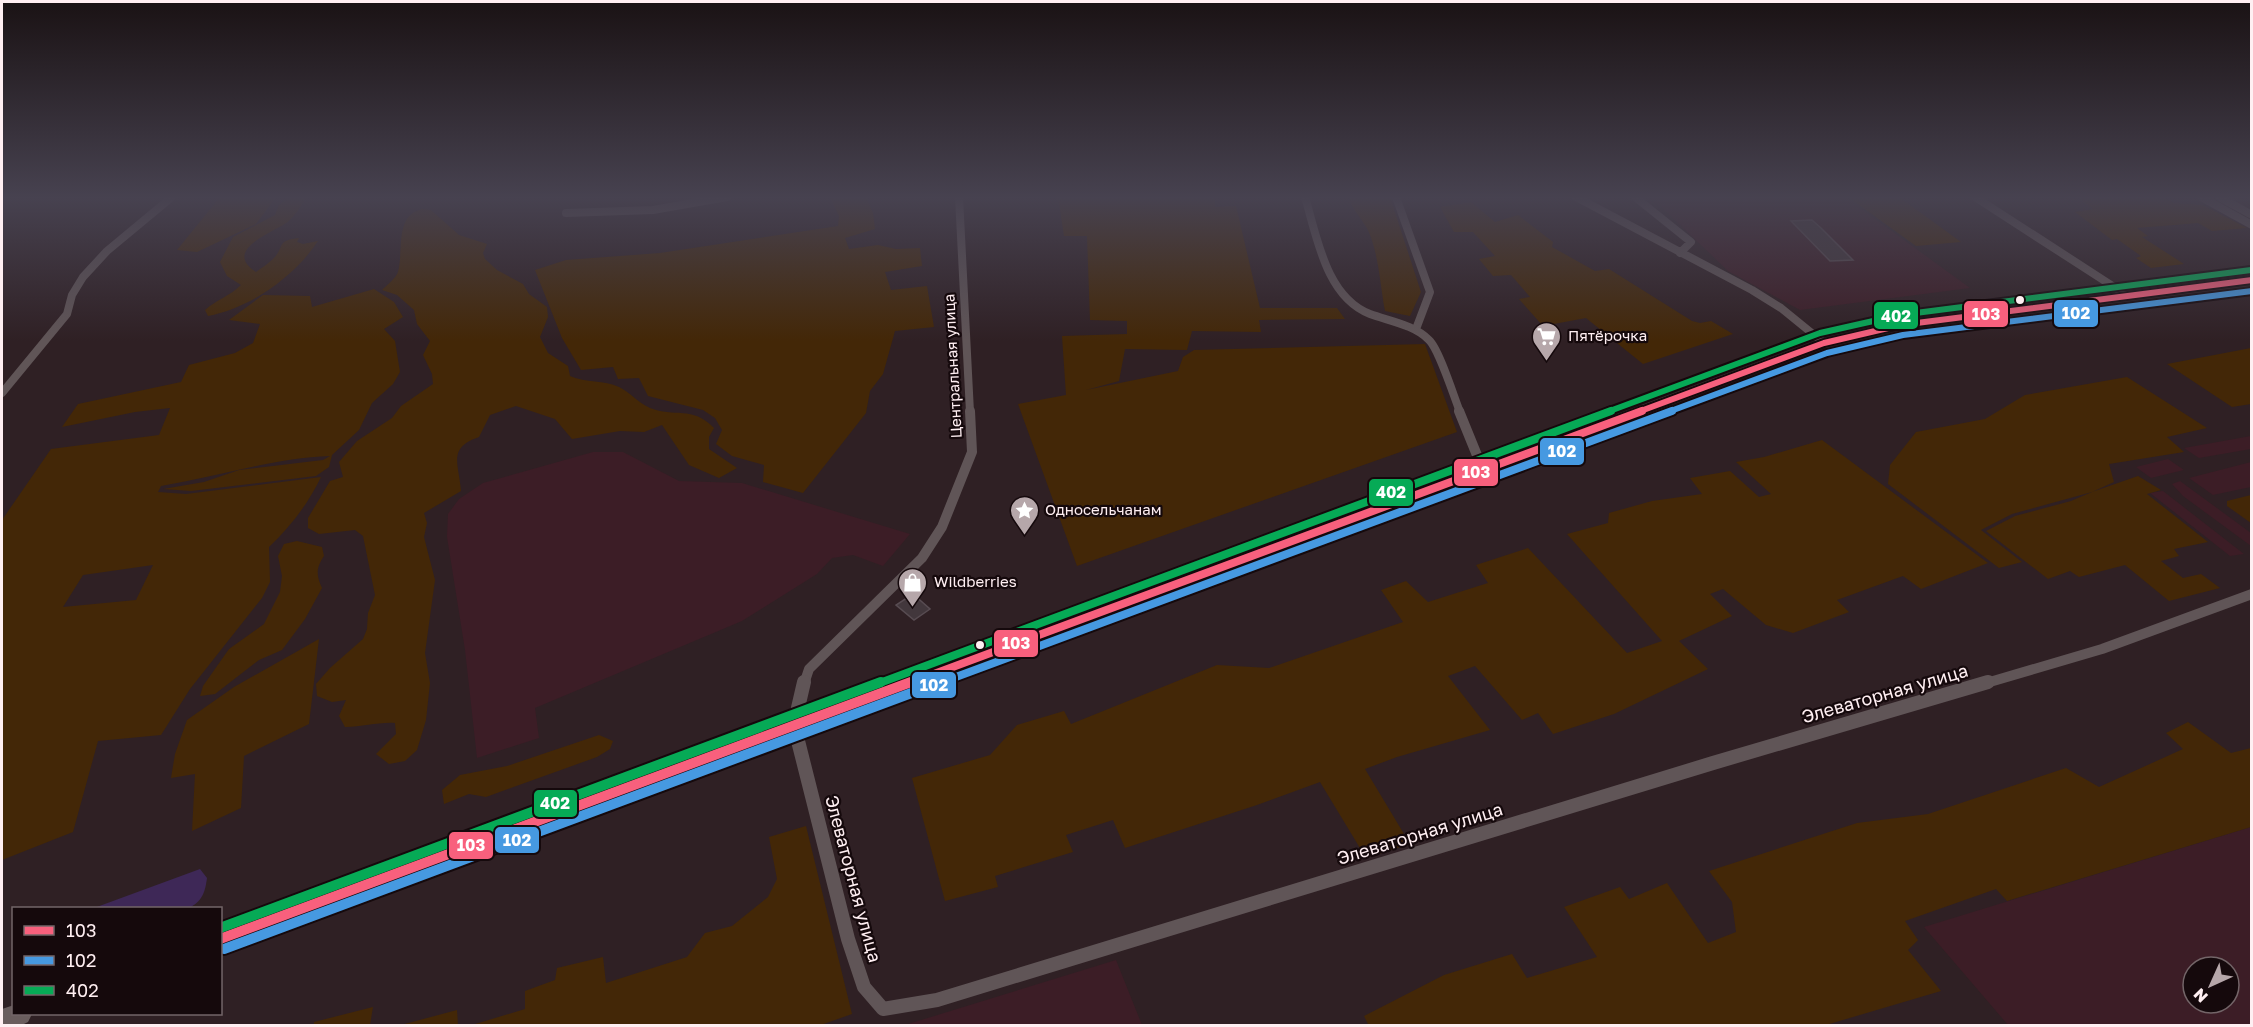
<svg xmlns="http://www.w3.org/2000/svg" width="2253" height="1027" font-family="'Golos Text',sans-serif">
	<rect width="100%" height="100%" fill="#2f2024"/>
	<!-- built -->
	<path fill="#3c1d26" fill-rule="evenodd" d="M1651,197H1845L1970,288L1800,310L1728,271Z
		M2251,436V449L2199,458L2184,448Z
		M593,452H623L679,481L742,483L910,534L883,566L853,555L832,558L817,574L742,621L535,708L539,738L477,758L465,650L447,537L448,514L459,499L483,483Z
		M2168,459L2184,470L2151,478L2136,467Z
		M2251,462V487L2213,495L2189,478Z
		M2180,481L2251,533V546L2183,496L2172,484Z
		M2163,491L2244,554L2230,556L2150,493Z
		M2251,827V1025H2008L1924,927ZM2193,967H2229V1003H2193Z
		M1116,960L1142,1025H905Z"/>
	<!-- green -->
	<path fill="#432707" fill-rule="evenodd" d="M220,197H276L256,224L197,252L177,250Z
		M289,197H305C303,204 293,219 286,223C272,233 222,250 256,272C261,268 268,264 273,259C285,247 276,240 299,238L297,242L303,244L318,241C295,276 251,308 208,316L205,310C216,300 230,296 241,285L227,276L220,262L233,237L275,215L279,205Z
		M830,197H866L873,213L875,229L845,238L849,249L878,245L896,249L920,248L922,266L885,272L891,290L927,286L934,327L895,331L883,374L870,391L866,413L803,493L763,482L764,465L732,456L716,444L722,430L715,418L703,410L648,396L639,378L618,379L613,367L581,370L562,338L535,270L566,260L660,253L838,226L839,216Z
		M1058,197H1215V207L1236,206L1260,308H1337L1345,319L1259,320L1261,332L1192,331L1187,350L1125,349L1119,381L1086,390L1178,371L1183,357L1194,350L1425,344L1457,432L1077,566L1018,404L1066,395L1062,336L1127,334V321L1090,320L1087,236H1064Z
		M1348,197H1390L1421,292L1410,316L1385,311C1380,285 1379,255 1368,230C1362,219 1353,210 1348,197Z
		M1848,197H1899L1961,242L1916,246Z
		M2078,197H2163L2174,203L2203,205L2247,228L2212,231L2198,223L2137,228L2148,236L2142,237L2184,264L2151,268L2136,258L2141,256L2117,239L2112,240L2075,212L2093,209Z
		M1471,202L1495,222L1518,215L1553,242L1552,247L1595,271L1609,269L1692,321L1700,323L1711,321L1733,334L1643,364L1586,318L1543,326L1519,299L1530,297L1511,275L1493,276L1479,259L1495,256L1473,232H1454L1440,207Z
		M422,209L431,210L459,235L487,244L483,253L485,259L497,270L523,284L529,294L547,307L548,317L540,337L548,353L568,366L570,376C586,383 604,380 619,387C630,392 638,403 650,408C674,418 692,405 714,428L709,437V449L737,468L719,478L689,465L662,425L644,432L620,431L572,439L555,419L516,406L490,415L479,437C447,448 459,464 461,491L424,513L427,523L424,537L435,580L425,653L430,683L426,720L417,750L405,761L389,764L376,754L396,734L395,723C378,722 363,727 345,727L339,716L346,700L332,702L317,696L316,684L330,668L363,639L367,629L368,613L375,595L363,536L355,530L319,534L308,528V518L330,481L343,477L339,462L357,441L392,418L401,406L433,384L432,374L423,355L430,341L417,324L414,310L397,295L382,290C387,285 396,278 398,272C404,250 394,216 422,209Z
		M374,289L394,302L403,317L384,329L395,341L400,372L393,384L372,403L359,430L332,455L329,467L316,476L191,491L163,489L204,482L239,470L323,460L330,456C273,458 217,477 161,486L158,492L186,494L321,477C308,504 291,526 269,547L270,582L262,598L190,689L161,735L98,741L73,832L2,860V520L51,449L159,435L170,408L135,412L62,427L78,404L181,382L189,365L235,353L253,343L260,324L229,320L263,295L310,296L312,307ZM153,565L136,600L63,607L83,575Z
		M2251,348V404L2232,407L2167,364Z
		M2127,377L2207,428L2167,437L2184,452L2109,464L2114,482L2092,492L2138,476L2161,490L2147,494L2208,542L2174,549L2179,556L2161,561L2183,578L2201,574L2220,588L2169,601L2125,565L2079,577L2070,571L2048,579L1986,531L2015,516L2071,501L2092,492L2012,514L1981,530L2022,562L1999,568L1888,484L1890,465L1916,432L1985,419L2025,395Z
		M1822,440L1988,563L1921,589L1903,576L1837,600L1849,612L1793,633L1766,625L1723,589L1710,594L1732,616L1679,641L1708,669L1614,714L1553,734L1538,713L1522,720L1475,666L1448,676L1490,730L1397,757L1365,769L1410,844L1366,858L1320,782L1257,805L1125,848L1113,820L1066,835L1073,852L995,876L998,887L945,901L912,778L990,755L1017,725L1064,711L1071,724L1217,665L1269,668L1403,622L1381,590L1406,581L1428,602L1488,583L1476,565L1528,548L1627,653L1662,641L1567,534L1608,523L1609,513L1652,501L1702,494L1690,478L1730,471L1759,497L1771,494L1736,462L1764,457Z
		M2251,495H2252L2251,523L2227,506V501Z
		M297,541L322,547L324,556C316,568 316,575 322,588L305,619L282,650L259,660L215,694L200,696L203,686L229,649L264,624L280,592L282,576L278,556L284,544Z
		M319,639L309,724L244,756L241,808L192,831L195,774L171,778L175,754L187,720L234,687Z
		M2188,722L2231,753L2251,748V827L2007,901L1996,889L1905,921L1918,940L1908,950L1941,991L1826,1025L1369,1026L1364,1016L1444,975L1512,954L1527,978L1597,957L1564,907L1620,887L1629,899L1667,883L1708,943L1736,932L1732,902L1709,871L1857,823L1928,814L2066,768L2099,787L2183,749L2166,733Z
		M599,735L613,741L610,749L597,757L486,797L469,794L444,804L442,790L460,775L507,766Z
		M806,826L852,1014L818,1026L472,1025L525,1009V991L555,980L557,968L603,957L606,983L687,957L705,933L732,926L768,897L777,879L769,837Z
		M373,1007L370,1025H314V1022Z
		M457,1010L458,1025H401Z"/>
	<!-- water -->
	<path fill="#3e2857" d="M200,869L207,878C205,893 202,901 189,908H94Z"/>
	<!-- building -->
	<path fill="#42373c" stroke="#584c52" stroke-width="1.5" d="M1812,220L1821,228L1853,260L1830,261L1791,221Z
		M913,594L930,609L914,620L896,605Z"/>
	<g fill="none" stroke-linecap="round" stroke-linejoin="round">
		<!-- street-far2 -->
		<path stroke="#605557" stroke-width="8" d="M959,197L970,412
			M1305,197C1317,237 1326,297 1370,314C1389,321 1415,325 1429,340C1439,349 1454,397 1460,412
			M1396,197L1430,292L1416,329
			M1576,197L1752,290L1781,308L1824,343
			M1635,197L1691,242L1680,253
			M1975,197L2128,296
			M2201,197L2252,225
			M2219,197L2252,215
			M566,213L653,210L727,197
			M2,393L67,314L72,295L83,277L107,251L172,197"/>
		<!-- street-far1 -->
		<path stroke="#605557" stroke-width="10" d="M1459,411L1483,470
			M804,684L809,669L922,558L942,527L972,452L970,411
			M1983,684L2102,649L2252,594"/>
		<!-- street -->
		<path stroke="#605557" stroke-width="14" d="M804,682L794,725L848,939L864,987L883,1009L937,1000L1713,763L1988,682"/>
		<!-- secondary -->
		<path fill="#6a5d5e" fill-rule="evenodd" d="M2252,276V284L1901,329L1828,346L220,949V928L1819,340L1901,321Z
			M14,1005V1014H32L28,1022L20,1026H2V1009Z"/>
		<defs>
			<path id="bus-1-far2" d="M1638,412L1824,343L1901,325L2252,280"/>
			<path id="bus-1-far1" d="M907,684L1642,411"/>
			<path id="bus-1" d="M220,939L911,682"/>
			<path id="bus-2-far2" d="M1668,412L1827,353L1903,335L2252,291"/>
			<path id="bus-2-far1" d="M937,684L1672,411"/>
			<path id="bus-2" d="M224,949L941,682"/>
			<path id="bus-3-far2" d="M1607,412L1820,333L1900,315L2251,270"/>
			<path id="bus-3-far1" d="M877,684L1611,411"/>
			<path id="bus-3" d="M220,928L881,682"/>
		</defs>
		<!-- bus-1-far2 casing -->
		<use href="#bus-1-far2" stroke="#15090c" stroke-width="10"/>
		<!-- bus-1-far1 casing -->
		<use href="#bus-1-far1" stroke="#15090c" stroke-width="12"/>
		<!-- bus-1 casing -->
		<use href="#bus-1" stroke="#15090c" stroke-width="14"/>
		<!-- bus-2-far2 casing -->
		<use href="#bus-2-far2" stroke="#15090c" stroke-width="10"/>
		<!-- bus-2-far1 casing -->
		<use href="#bus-2-far1" stroke="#15090c" stroke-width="12"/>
		<!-- bus-2 casing -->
		<use href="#bus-2" stroke="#15090c" stroke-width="14"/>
		<!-- bus-3-far2 casing -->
		<use href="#bus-3-far2" stroke="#15090c" stroke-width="10"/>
		<!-- bus-3-far1 casing -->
		<use href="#bus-3-far1" stroke="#15090c" stroke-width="12"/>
		<!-- bus-3 casing -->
		<use href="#bus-3" stroke="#15090c" stroke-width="14"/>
		<!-- bus-1-far2 -->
		<use href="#bus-1-far2" stroke="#f8607d" stroke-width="6"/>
		<!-- bus-1-far1 -->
		<use href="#bus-1-far1" stroke="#f8607d" stroke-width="8"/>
		<!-- bus-1 -->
		<use href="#bus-1" stroke="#f8607d" stroke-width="10"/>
		<!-- bus-2-far2 -->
		<use href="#bus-2-far2" stroke="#4699e1" stroke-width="6"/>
		<!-- bus-2-far1 -->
		<use href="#bus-2-far1" stroke="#4699e1" stroke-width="8"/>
		<!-- bus-2 -->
		<use href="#bus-2" stroke="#4699e1" stroke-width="10"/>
		<!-- bus-3-far2 -->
		<use href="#bus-3-far2" stroke="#06aa56" stroke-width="6"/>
		<!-- bus-3-far1 -->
		<use href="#bus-3-far1" stroke="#06aa56" stroke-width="8"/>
		<!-- bus-3 -->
		<use href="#bus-3" stroke="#06aa56" stroke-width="10"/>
	</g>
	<!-- sky -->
	<linearGradient id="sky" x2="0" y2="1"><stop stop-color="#1a1214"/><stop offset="0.58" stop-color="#474250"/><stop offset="1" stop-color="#474250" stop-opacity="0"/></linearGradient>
	<rect width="2253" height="341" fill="url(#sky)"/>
	<!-- icons -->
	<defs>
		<symbol id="supermarket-pin" viewBox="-11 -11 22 30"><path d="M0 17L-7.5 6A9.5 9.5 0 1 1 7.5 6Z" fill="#b6a7aa" stroke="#15090c"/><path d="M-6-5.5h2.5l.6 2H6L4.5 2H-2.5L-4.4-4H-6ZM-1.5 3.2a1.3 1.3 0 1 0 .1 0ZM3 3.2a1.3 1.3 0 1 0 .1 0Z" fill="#fff"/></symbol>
		<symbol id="sight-pin" viewBox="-11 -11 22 30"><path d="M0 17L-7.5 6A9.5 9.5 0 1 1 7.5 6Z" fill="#b6a7aa" stroke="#15090c"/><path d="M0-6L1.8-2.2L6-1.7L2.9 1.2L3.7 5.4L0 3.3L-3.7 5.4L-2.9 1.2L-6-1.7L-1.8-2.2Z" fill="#fff"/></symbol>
		<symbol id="shop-pin" viewBox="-11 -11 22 30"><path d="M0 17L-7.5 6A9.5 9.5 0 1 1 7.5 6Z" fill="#b6a7aa" stroke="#15090c"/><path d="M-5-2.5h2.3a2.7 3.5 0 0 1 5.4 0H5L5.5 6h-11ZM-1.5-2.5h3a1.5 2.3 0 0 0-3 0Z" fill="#fff"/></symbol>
	</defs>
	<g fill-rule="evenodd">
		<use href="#supermarket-pin" x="1530" y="320" width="33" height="45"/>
		<use href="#sight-pin" x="1008" y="494" width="33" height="45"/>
		<use href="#shop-pin" x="896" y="566" width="33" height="45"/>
	</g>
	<!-- markers -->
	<g fill="#ffeff2" stroke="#15090c" stroke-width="2">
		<circle cx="2020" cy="300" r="5"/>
		<circle cx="980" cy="645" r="5"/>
	</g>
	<g text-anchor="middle" stroke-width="4.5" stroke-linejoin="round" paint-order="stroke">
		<!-- poi labels -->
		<g font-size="15" fill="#ffeff2" stroke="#15090c" text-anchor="start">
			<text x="1568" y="341">Пятёрочка</text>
			<text x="1045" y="515">Односельчанам</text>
			<text x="934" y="587">Wildberries</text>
		</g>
		<!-- street labels -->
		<g font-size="15" fill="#ffeff2" stroke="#15090c">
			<text transform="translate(953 366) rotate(-93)" y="5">Центральная улица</text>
		</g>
		<!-- near-street labels -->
		<g font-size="18" fill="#ffeff2" stroke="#15090c">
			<text transform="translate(1885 694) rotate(-16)" y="6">Элеваторная улица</text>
			<text transform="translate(1420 834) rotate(-17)" y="6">Элеваторная улица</text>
			<text transform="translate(853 879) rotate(75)" y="6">Элеваторная улица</text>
		</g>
	</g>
	<g stroke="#15090c" stroke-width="2">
		<rect x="2053" y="299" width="46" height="29" rx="6" fill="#4699e1"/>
		<rect x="1963" y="300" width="46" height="28" rx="6" fill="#f8607d"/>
		<rect x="1873" y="301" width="46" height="29" rx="6" fill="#06aa56"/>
		<rect x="1539" y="437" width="46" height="29" rx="6" fill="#4699e1"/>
		<rect x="1453" y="458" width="46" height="29" rx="6" fill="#f8607d"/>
		<rect x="1368" y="478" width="46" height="29" rx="6" fill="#06aa56"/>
		<rect x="993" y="629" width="46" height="29" rx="6" fill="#f8607d"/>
		<rect x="911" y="671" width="46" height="28" rx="6" fill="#4699e1"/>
		<rect x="533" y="789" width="45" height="29" rx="6" fill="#06aa56"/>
		<rect x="494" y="826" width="46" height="28" rx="6" fill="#4699e1"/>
		<rect x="448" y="831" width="46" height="29" rx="6" fill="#f8607d"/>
	</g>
	<g font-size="16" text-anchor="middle" font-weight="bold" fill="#fff">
		<text x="2076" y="319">102</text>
		<text x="1986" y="320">103</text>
		<text x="1896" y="322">402</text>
		<text x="1562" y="457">102</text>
		<text x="1476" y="478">103</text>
		<text x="1391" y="498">402</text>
		<text x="1016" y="649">103</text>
		<text x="934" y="691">102</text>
		<text x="555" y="809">402</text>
		<text x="517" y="846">102</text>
		<text x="471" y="851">103</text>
	</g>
	<!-- border -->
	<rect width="2253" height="1027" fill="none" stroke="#ffeff2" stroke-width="6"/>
	<!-- legend -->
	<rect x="12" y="907" width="210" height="108" fill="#15090c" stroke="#736568" stroke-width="1.5"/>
	<rect x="24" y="926" width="30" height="9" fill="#f8607d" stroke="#736568" stroke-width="1.5"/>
	<text x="66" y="937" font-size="18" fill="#ffeff2">103</text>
	<rect x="24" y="956" width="30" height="9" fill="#4699e1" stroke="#736568" stroke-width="1.5"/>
	<text x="66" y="967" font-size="18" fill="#ffeff2">102</text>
	<rect x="24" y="986" width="30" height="9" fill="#06aa56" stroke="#736568" stroke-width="1.5"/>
	<text x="66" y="997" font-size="18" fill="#ffeff2">402</text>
	<!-- north arrow -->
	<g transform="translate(2211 985) rotate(225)"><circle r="28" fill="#15090c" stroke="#736568" stroke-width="1.5"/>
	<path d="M0-4.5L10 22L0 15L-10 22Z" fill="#b6a7aa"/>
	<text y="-9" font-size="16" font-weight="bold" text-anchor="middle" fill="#ffeff2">N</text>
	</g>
</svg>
